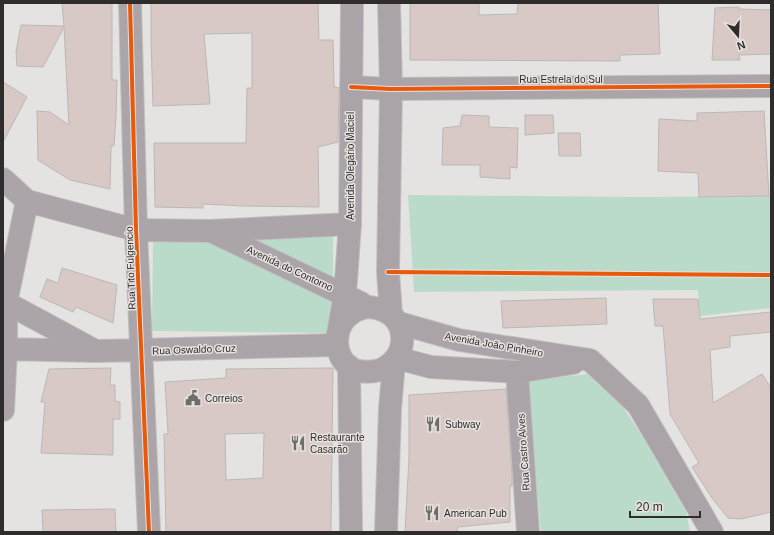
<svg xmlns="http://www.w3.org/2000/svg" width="774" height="535" font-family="Helvetica,sans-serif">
	<rect width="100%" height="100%" fill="#e5e3e1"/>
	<!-- green -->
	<path fill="#badbc9" d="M408,195L641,197L771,196V308L700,316L698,290L414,292Z
		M333,235V278L246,238Z
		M153,238L205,240L332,296L330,333L152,331Z
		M587,374L623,407L642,436L686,512L690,531L541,532L527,381Z"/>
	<!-- building -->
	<path fill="#d9c9c6" stroke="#bab8b6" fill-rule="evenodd" d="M62,3H112V80H117L116,117L114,146H111L110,189L70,180L38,160L37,111L50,112L69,125L64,27L43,67L17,66L16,52L19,35L21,25L64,26Z
		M151,3H318L319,40H333L334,87L339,88L338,142L318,147L319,207L243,206L203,204V208L155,207L154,143H246L247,88H252V33L204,34L210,104L153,106L151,40Z
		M410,3H479V15L517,14L518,3H658L660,54L620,55V61L410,60Z
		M739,7V9L771,10V54L739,55L740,60H712L715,8Z
		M3,82L27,97L3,142Z
		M764,111L769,196L699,197L698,173L658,171L659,119L697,121V113Z
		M462,115L489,116V127L518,128L517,168L510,167V179L480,177V165H442L443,128L460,126Z
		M525,115H553L554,133L525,135Z
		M558,133H580L581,156H559Z
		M62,268L117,285L113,323L76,307L73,312L40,297L47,279L58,283Z
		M606,298L607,324L503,328L501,301Z
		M653,299H698L700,319L771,312V332L730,336V347L710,350L713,403L762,374L771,388V512L741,519L728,518L712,498L692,467L699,463L670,414L663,326H655Z
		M111,368L110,385H115V401L120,402V419H113V455L41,453L45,402H41L49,369Z
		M333,368L331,532H166L164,434H168L165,382L226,378V369ZM264,433L263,478L226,480L225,434Z
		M506,389L512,474V486H510V522L458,527L457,532H405L409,457V395Z
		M115,509L116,532H43L42,510Z"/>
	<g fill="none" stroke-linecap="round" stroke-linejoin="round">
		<defs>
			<path id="street" d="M130,3L136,230L149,532
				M351,87L391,89L771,86
				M3,179L27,201L136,230L210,231L350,224
				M213,232L361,303
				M3,301L92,349
				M3,349L97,351L141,350L337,345
				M517,372L528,532
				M3,410L6,349V303L27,201"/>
			<path id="secondary" d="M389,3L391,89L388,272L391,314
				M369,307C389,309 404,321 402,343C401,354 395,361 386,367C377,373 357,374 348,366C332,352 334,324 352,313C357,309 363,308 369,307Z
				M399,323L459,340L590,360L638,405L712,532
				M339,328L345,294L350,224L352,3
				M397,358L431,367L517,372L573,363
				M349,366L351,532
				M386,532L390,409L394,362"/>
		</defs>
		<!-- street casing -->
		<use href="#street" stroke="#c0bfbe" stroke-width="24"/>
		<!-- secondary casing -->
		<use href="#secondary" stroke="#c0bfbe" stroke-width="24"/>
		<!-- street -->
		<use href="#street" stroke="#aba4a9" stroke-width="22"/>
		<!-- secondary -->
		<use href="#secondary" stroke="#aaa3a8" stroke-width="22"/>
		<defs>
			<path id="cycleway" d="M130,3L136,230L149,532
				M351,87L391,89L771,86
				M388,272L771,275"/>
		</defs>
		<!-- cycleway casing -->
		<use href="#cycleway" stroke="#e7e2df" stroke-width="6"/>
		<!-- cycleway -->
		<use href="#cycleway" stroke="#e8590c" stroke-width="4"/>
	</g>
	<!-- icons -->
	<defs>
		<symbol id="civic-bare" viewBox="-9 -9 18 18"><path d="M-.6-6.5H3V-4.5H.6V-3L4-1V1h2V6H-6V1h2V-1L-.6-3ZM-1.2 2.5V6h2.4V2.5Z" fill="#6e6d6b" stroke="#e7e2df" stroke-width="2.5" paint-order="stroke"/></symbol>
		<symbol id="restaurant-bare" viewBox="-9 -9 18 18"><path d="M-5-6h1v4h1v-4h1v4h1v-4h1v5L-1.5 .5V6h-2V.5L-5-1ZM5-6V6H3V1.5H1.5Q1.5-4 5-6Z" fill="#6e6d6b" stroke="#e7e2df" stroke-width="2.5" paint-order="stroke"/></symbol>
	</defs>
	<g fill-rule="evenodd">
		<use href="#civic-bare" x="182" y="387" width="22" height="22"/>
		<use href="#restaurant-bare" x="422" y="413" width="22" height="22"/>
		<use href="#restaurant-bare" x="287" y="432" width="22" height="22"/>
		<use href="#restaurant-bare" x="421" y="502" width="22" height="22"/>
	</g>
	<g text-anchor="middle" stroke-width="3" stroke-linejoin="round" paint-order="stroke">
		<!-- street labels -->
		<g font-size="10" fill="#2e2d2c" stroke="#e7e2df">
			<text x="561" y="83">Rua Estrela do Sul</text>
			<text transform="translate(350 166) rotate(-90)" y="4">Avenida Olegário Maciel</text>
			<text transform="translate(130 268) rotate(-92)" y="4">Rua Tito Fulgencio</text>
			<text transform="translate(290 268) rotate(25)" y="4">Avenida do Contorno</text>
			<text transform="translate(494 344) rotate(10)" y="4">Avenida João Pinheiro</text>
			<text transform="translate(194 349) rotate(-2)" y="4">Rua Oswaldo Cruz</text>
			<text transform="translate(523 452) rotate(-94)" y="4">Rua Castro Alves</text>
		</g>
		<!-- poi labels -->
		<g font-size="10" fill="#2e2d2c" stroke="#e7e2df" text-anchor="start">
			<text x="205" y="402">Correios</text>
			<text x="445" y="428">Subway</text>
			<text x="310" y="441">Restaurante<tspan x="310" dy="12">Casarão</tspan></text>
			<text x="444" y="517">American Pub</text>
		</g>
	</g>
	<!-- border -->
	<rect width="774" height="535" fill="none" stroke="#2e2d2c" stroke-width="8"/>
	<!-- north arrow -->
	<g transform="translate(738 36) rotate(161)" stroke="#e7e2df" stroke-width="3" paint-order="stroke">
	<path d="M0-3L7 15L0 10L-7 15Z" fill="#2e2d2c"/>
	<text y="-6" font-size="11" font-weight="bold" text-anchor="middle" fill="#2e2d2c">N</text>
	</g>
	<!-- scale -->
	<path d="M630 511v6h70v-6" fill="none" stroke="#2e2d2c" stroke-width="2"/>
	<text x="636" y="511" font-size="12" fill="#2e2d2c" stroke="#e7e2df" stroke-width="3" paint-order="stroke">20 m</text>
</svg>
